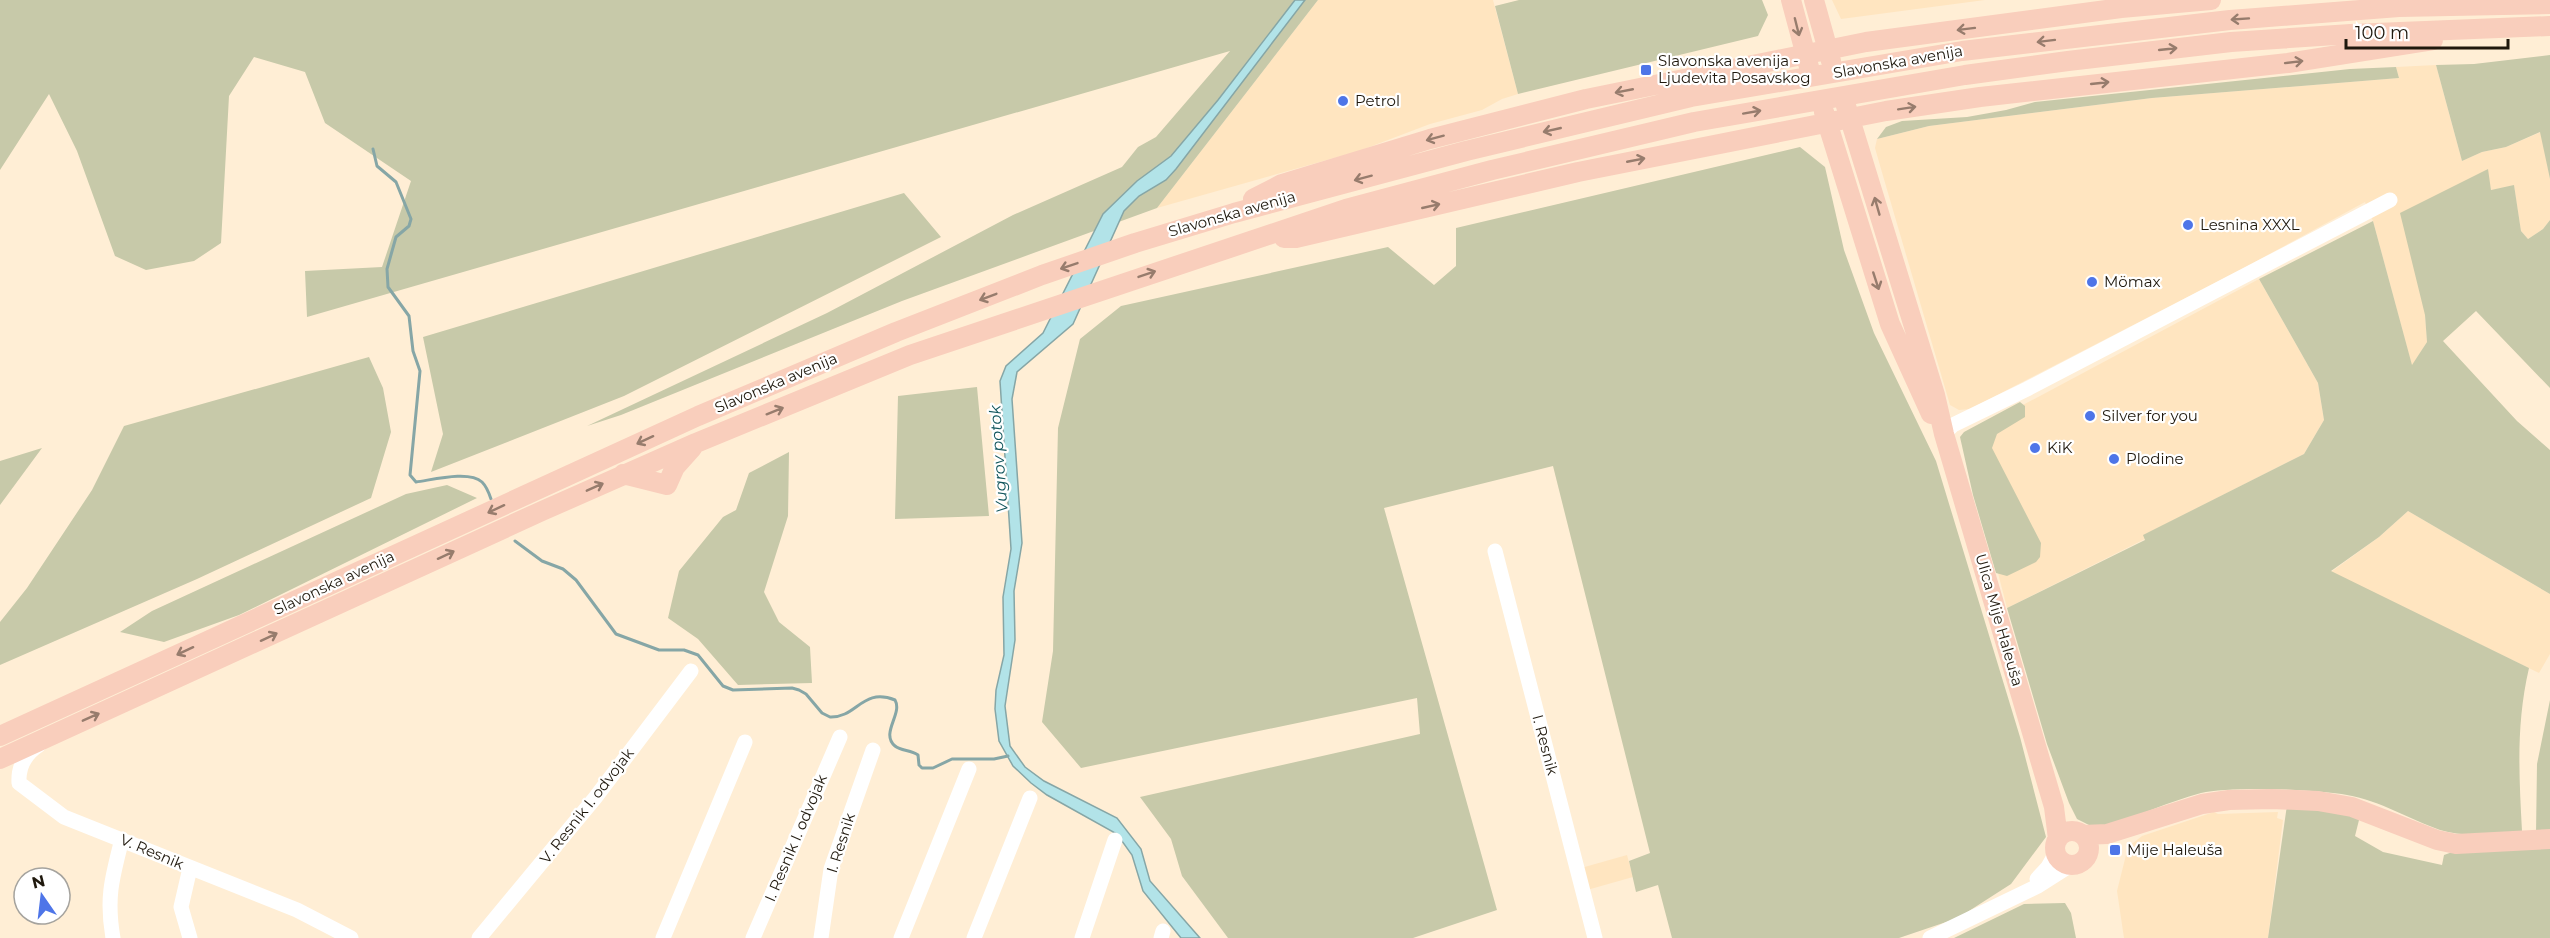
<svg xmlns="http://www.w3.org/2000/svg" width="2550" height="938" font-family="Montserrat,sans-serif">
	<rect width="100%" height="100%" fill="#ffeed5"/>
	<!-- built -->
	<path fill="#ffe5c0" d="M1318,0H1493L1518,94L1502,99L1482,110L1430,124L1359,151L1157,208Z
		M1832,0H1985L1841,19Z
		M2436,65L2462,161L2482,152L2506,147L2541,132L2550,179V220L2543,229L2528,239L2521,231L2514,186L2491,190L2487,169L2425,315L2427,342L2412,366L2373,221L2365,202L2242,269L1970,409L1959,410L1950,405L1881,169L1875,148L1877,139L1929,126L2152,98L2399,78L2396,67Z
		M2259,279L2318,383L2324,420L2304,454L2144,535L2145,539L2007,608L1963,437Z
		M2408,511L2550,594V654L2539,673L2331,572L2379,537Z
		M2214,812L2218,814L2278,812L2277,818L2283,820L2268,938H2124L2117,891L2128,847L2142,836Z
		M1627,855L1633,877L1587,890L1581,868Z"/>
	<!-- green -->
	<path fill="#c7c9a9" d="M0,0H1318L1157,208L902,301L621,415L587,426L827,313L1013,215L1122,167L1138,147L1156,137L1230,51L307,317L305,271L382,267L411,181L325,123L305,72L254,57L229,96L221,243L194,261L146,270L115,256L77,151L49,94L0,170Z
		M1519,0H1762L1768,15L1758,36L1518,94L1495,6Z
		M2550,55V179L2540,132L2506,147L2482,152L2462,161L2436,65L2474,64Z
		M2396,67L2399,78L2152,98L1929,126L1877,139L1886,127L1902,121L1967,117L2006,110L2035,102L2350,69Z
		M1800,147L1825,167L1844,250L1874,333L1936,461L2020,737L2046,837L2011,884L1958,918L1899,938H1672L1658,885L1636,892L1629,861L1650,853L1553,466L1384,508L1497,910L1413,938H1228L1182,876L1171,839L1140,797L1420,734L1417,698L1081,768L1042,722L1053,651L1058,428L1080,339L1121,306L1388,247L1434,285L1456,266V228Z
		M2488,169L2491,190L2514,185L2521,231L2528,239L2543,229L2550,220V388L2476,311L2443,341L2517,421L2550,450V594L2408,511L2379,537L2331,571L2529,668C2516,724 2519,774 2522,831C2496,833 2466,838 2440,830C2409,819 2381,801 2347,795C2316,789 2230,786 2201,793C2169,802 2138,815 2107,828L2091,826L2077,819L2069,803L2047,744L2007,608L2145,540L2143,535L2304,454L2324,420L2318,383L2259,279L2373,221L2412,365L2427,342L2425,315L2400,213Z
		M904,193L941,237L624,396L431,472L443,434L423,337Z
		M369,357L383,388L391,432L371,498L197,579L0,665V622L27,588L92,490L124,426Z
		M977,387L989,516L895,519L898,396Z
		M2020,402L2025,406V417L1997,434L1992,448L2041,543L2040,557L2036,562L2007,576L1996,573L1973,495L1960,437L1964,432Z
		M42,448L0,505V461Z
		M789,452L788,516L764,592L779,622L810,647L812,683L738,685L698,639L668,618L679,571L723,517L736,510L749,473Z
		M447,485L477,498L239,615L164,642L120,632L152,611L406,494Z
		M2550,700V830L2536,833L2537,764Z
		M2287,805L2360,816L2355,836L2383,852L2442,865L2444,855L2458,850L2550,844V938H2268Z
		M2065,903L2071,913L2076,938H1954L2024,904Z"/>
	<!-- water -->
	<path fill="#b2e3e8" stroke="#86a6a6" stroke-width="1.5" d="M1295,0H1305L1176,169L1166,180L1139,196L1124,211L1073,324L1017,372L1012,399L1022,543L1014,591L1015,640L1005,706L1010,746L1025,767L1044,781L1117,818L1141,849L1150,881L1200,938H1181L1143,891L1132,855L1117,834L1047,795L1031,783L1013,766L999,741L995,709L996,690L1004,655L1003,597L1011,549L1000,381L1006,366L1043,333L1103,214L1137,181L1171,156L1218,100Z"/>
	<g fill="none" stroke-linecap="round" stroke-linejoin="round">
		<!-- stream -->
		<path stroke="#86a6a6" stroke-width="3" d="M373,149L377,166L396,182L411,219L409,226L396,237L387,269L388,287L409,316L413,351L420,371L410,475L416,482C432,480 469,470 482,482C486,486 489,493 491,499
			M515,541L542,561L563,569L576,580L616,634L659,650H684L698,655L723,686L733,690L792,688L799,690L806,694L822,713L830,717C857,718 862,687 895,700C903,714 880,733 895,746C901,751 911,750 918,755L919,765L922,768H933L952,759H994L1008,756"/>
		<!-- minor -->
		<path stroke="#fff" stroke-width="15" d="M1944,434L1953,425L2027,389L2390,200
			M1495,551L1595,938
			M39,745C25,754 18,766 19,783L64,817L297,910L351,938
			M190,868L181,907L190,938
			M2037,879L2048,867L2056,853
			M113,938C106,898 112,878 122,839
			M479,938L595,798L691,671
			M663,938L745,742
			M753,938L840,737
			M821,938L831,869L873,750
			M901,938L969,769
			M974,938L1030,798
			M1082,938L1115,840
			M1161,938L1163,931
			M1930,938L2038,886L2071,865"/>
		<!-- major -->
		<path stroke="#f9cebc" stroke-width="20" d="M1791,0L1809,67
			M1814,0L1831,61
			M1846,106L1935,395L1944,434L2054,807L2058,839
			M1824,112L1890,324L1931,414
			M1253,199L1282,184L1430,139L1586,99L1866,42L2121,8L2211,0
			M1284,238H1296L1578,172L1886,111L1980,97L2288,63L2433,40
			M623,474L667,485L675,467L692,448
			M0,736L698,416L896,332L1042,275L1135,243L1234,213L1466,151L1691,97L1962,51L2230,20L2399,7L2550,4
			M0,759L542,511L696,443L910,355L1346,209L1492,170L1694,122L1965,75L2068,61L2231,42L2351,34L2550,26
			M2055 848a17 17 0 1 1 34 0a17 17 0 1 1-34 0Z
			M2083,835L2107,834L2202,804L2229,800L2272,799L2318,801L2352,807L2437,840L2456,844L2550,839"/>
	</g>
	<!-- one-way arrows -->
	<defs><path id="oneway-shaft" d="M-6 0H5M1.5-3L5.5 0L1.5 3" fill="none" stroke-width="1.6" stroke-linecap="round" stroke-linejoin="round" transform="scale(1.5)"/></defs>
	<g stroke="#977c6d">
		<use href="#oneway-shaft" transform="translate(2240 19) rotate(176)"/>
		<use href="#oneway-shaft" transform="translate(1797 27) rotate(76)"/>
		<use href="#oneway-shaft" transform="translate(1966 29) rotate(173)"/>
		<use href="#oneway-shaft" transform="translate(2046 41) rotate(173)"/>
		<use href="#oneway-shaft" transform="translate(2168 49) rotate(-6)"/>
		<use href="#oneway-shaft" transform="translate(2294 62) rotate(-7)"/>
		<use href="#oneway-shaft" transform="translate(2100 83) rotate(-6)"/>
		<use href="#oneway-shaft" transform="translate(1624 91) rotate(169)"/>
		<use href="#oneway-shaft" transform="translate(1907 108) rotate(-9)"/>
		<use href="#oneway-shaft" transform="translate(1752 112) rotate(-10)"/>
		<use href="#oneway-shaft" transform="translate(1552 130) rotate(167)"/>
		<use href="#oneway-shaft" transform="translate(1435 138) rotate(165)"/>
		<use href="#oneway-shaft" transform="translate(1636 160) rotate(-11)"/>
		<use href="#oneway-shaft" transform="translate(1363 178) rotate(165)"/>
		<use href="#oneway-shaft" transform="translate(1431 206) rotate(-13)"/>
		<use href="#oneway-shaft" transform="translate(1877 206) rotate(-106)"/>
		<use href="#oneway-shaft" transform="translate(1069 266) rotate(161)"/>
		<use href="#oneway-shaft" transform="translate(1147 274) rotate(-19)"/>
		<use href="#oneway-shaft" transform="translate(1876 281) rotate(72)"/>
		<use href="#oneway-shaft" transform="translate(988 297) rotate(159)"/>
		<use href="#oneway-shaft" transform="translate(775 411) rotate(-22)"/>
		<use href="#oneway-shaft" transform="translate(645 440) rotate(155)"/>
		<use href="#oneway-shaft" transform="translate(595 487) rotate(-24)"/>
		<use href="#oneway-shaft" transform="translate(496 509) rotate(155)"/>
		<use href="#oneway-shaft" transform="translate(446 555) rotate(-25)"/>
		<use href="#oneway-shaft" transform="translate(269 637) rotate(-25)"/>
		<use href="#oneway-shaft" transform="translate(185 651) rotate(155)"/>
		<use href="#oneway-shaft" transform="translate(91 717) rotate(-24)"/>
	</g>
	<!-- markers -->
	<g fill="#4e75e8" stroke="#fff" stroke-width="2">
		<rect x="1640" y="64" width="12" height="12" rx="3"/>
		<circle cx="1343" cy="101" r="6"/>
		<circle cx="2188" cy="225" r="6"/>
		<circle cx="2092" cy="282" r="6"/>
		<circle cx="2090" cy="416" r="6"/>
		<circle cx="2035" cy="448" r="6"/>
		<circle cx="2114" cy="459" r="6"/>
		<rect x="2109" y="844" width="12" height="12" rx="3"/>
	</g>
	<g text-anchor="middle" stroke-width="4.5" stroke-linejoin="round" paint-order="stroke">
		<!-- poi labels -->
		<g font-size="15" fill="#1f180d" stroke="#fff" text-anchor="start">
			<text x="1658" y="66">Slavonska avenija -<tspan x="1658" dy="17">Ljudevita Posavskog</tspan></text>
			<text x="1355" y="106">Petrol</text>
			<text x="2200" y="230">Lesnina XXXL</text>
			<text x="2104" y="287">Mömax</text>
			<text x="2102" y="421">Silver for you</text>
			<text x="2047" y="453">KiK</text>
			<text x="2126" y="464">Plodine</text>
			<text x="2127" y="855">Mije Haleuša</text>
		</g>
		<!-- street labels -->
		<g font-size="15" fill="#1f180d" stroke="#fff">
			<text transform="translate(1898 62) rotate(-10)" y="5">Slavonska avenija</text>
			<text transform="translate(1232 214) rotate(-16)" y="5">Slavonska avenija</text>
			<text transform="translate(776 383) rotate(-23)" y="5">Slavonska avenija</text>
			<text transform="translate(334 583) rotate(-25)" y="5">Slavonska avenija</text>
			<text transform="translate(1999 620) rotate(74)" y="5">Ulica Mije Haleuša</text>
			<text transform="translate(1545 745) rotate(75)" y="5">I. Resnik</text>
			<text transform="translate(587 806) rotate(-52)" y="5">V. Resnik I. odvojak</text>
			<text transform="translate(796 838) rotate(-67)" y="5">I. Resnik I. odvojak</text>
			<text transform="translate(841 843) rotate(-72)" y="5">I. Resnik</text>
			<text transform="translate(152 852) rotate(23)" y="5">V. Resnik</text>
		</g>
		<!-- water labels -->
		<g font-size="16" font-style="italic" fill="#12565c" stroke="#fff">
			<text transform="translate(998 459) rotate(-94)" y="6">Vugrov potok</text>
		</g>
	</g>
	<!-- north arrow -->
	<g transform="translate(42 896) rotate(346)"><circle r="28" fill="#ffffff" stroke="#a5a39e" stroke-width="1.5"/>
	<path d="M0-4.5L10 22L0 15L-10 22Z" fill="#4e75e8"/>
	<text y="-9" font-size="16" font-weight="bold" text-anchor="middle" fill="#1f180d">N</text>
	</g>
	<!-- scale -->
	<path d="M2346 39v9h162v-9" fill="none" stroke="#1f180d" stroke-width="3"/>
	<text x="2355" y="39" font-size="18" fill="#1f180d" stroke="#ffffff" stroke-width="4.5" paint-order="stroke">100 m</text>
</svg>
